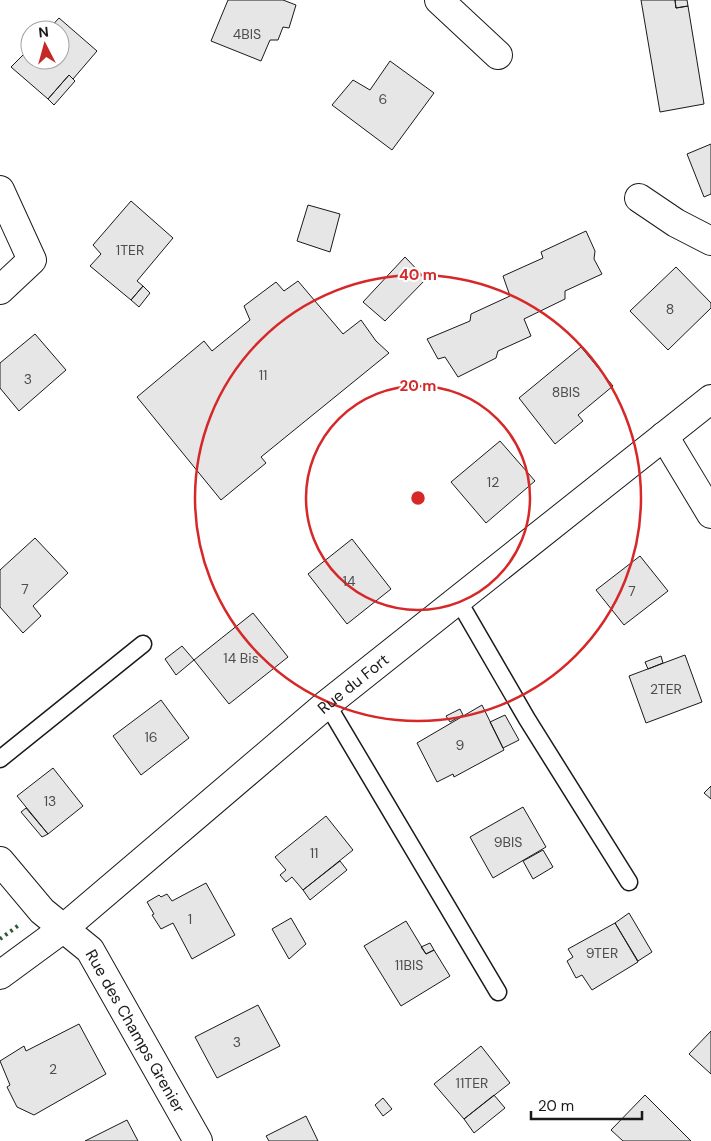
<svg xmlns="http://www.w3.org/2000/svg" width="711" height="1141" font-family="'DM Sans',sans-serif">
	<rect width="100%" height="100%" fill="#fff"/>
	<!-- building -->
	<path fill="#e6e6e6" stroke="#1a1a1a" d="M228,0H283L296,5L289,28L283,27L278,40H270L261,61L211,41Z
		M641,0H675L676,8L688,6L704,104L660,112Z
		M675,0H687L688,6L676,8Z
		M59,18L97,51L73,79L69,75L48,99L11,67L30,48V60H60V30H48Z
		M390,61L434,93L392,150L332,105L353,80L370,90Z
		M69,75L75,81L54,105L48,99Z
		M711,144V194L704,197L687,154Z
		M131,201L173,238L137,281L143,286L131,300L90,266L101,254L93,245Z
		M308,205L340,214L330,252L297,241Z
		M586,231L595,251L594,259L602,274L565,291V299L524,319L531,336L498,351L496,358L458,377L445,357L438,359L427,339L470,321L471,314L510,296L503,276L543,258L541,252Z
		M405,257L426,279L385,321L363,302Z
		M676,267L711,303V308L668,350L630,311Z
		M298,281L343,334L361,320L376,341L389,353L261,457L266,463L221,500L137,397L204,341L212,351L250,320L244,306L276,282L284,291Z
		M143,286L150,293L139,307L131,300Z
		M35,334L66,370L19,411L0,388V363Z
		M581,347L613,386L578,415L583,421L555,444L519,398Z
		M500,441L535,481L486,523L451,482Z
		M35,538L68,573L33,606L41,616L23,633L0,607V570Z
		M352,539L391,589L347,624L308,574Z
		M640,556L668,591L624,625L596,590Z
		M253,613L288,657L229,704L194,660Z
		M182,646L194,660L176,675L165,659Z
		M685,655L702,702L646,723L629,676Z
		M661,656L663,663L648,669L645,662Z
		M161,700L189,738L141,775L113,736Z
		M482,705L504,750L454,777L453,774L437,782L417,743Z
		M460,709L463,715L450,722L446,716Z
		M505,715L519,740L503,748L490,722Z
		M53,768L83,806L48,834L17,796Z
		M711,786V799L704,793Z
		M523,807L546,847L493,878L470,837Z
		M26,808L48,834L42,837L21,812Z
		M326,816L353,850L303,890L292,877L286,882L280,875L286,870L275,857Z
		M543,850L553,867L533,879L523,861Z
		M340,861L347,870L310,900L303,890Z
		M206,883L235,935L192,959L173,923L161,929L152,915L154,914L147,902L159,895L161,897L167,894L172,901Z
		M629,913L652,952L638,961L615,923Z
		M291,918L306,944L289,959L272,929Z
		M406,921L426,954L434,950L450,976L401,1006L364,946Z
		M615,923L638,962L592,990L582,975L576,978L567,961L573,957L568,949Z
		M430,943L434,950L426,954L421,947Z
		M258,1005L280,1046L217,1078L195,1037Z
		M79,1024L106,1074L34,1115L17,1107L7,1087L10,1085L0,1061L24,1046L26,1051Z
		M711,1031V1074L689,1054Z
		M481,1046L510,1083L464,1119L434,1084Z
		M494,1095L505,1108L474,1133L464,1119Z
		M645,1095L691,1141H623L611,1130Z
		M383,1098L392,1109L383,1116L375,1105Z
		M306,1116L318,1141H269L266,1136Z
		M127,1120L138,1141H85Z"/>
	<g fill="none" stroke-linecap="round" stroke-linejoin="round">
		<defs>
			<path id="service" d="M458,600L527,719L629,882
				M327,704L498,992
				M0,759L143,644"/>
			<g id="minor">
				<path d="M439,0L498,55"/>
				<path d="M0,190L32,260L0,290"/>
				<path d="M639,198L676,223L711,241"/>
				<path d="M664,436L711,514"/>
				<path id="s1" d="M0,861L42,911L90,950L198,1141"/>
				<path id="s2" d="M0,975L64,928L327,704L711,399"/>
			</g>
		</defs>
		<!-- service casing -->
		<use href="#service" stroke="#1a1a1a" stroke-width="19"/>
		<!-- minor casing -->
		<use href="#minor" stroke="#1a1a1a" stroke-width="30"/>
		<!-- service -->
		<use href="#service" stroke="#fff" stroke-width="16"/>
		<!-- minor -->
		<use href="#minor" stroke="#fff" stroke-width="28"/>
		<!-- hedge -->
		<path stroke="#2b5a34" stroke-width="4" stroke-dasharray="2.5 4" stroke-linecap="butt" d="M0,939L19,925"/>
	</g>
	<!-- distance rings -->
	<g fill="none" stroke="#d62828" stroke-width="2.5">
		<circle cx="418" cy="498" r="112"/>
		<circle cx="418" cy="498" r="223"/>
	</g>
	<g text-anchor="middle" stroke-width="4" stroke-linejoin="round" paint-order="stroke">
		<!-- number labels -->
		<g font-size="14" fill="#4d4d4d">
			<text x="247" y="39">4BIS</text>
			<text x="383" y="104">6</text>
			<text x="130" y="255">1TER</text>
			<text x="670" y="314">8</text>
			<text x="263" y="380">11</text>
			<text x="28" y="384">3</text>
			<text x="566" y="397">8BIS</text>
			<text x="493" y="487">12</text>
			<text x="349" y="586">14</text>
			<text x="25" y="594">7</text>
			<text x="632" y="596">7</text>
			<text x="241" y="663">14 Bis</text>
			<text x="666" y="694">2TER</text>
			<text x="151" y="742">16</text>
			<text x="460" y="750">9</text>
			<text x="50" y="806">13</text>
			<text x="508" y="847">9BIS</text>
			<text x="314" y="858">11</text>
			<text x="190" y="924">1</text>
			<text x="602" y="958">9TER</text>
			<text x="409" y="970">11BIS</text>
			<text x="237" y="1047">3</text>
			<text x="53" y="1074">2</text>
			<text x="472" y="1088">11TER</text>
		</g>
		<!-- street labels -->
		<g font-size="16" fill="#1a1a1a" stroke="#fff">
			<text dy="6" stroke="none"><textPath href="#s2" startOffset="458">Rue du Fort</textPath></text>
			<text dy="6" stroke="none"><textPath href="#s1" startOffset="220">Rue des Champs Grenier</textPath></text>
		</g>
	</g>
	<circle cx="418" cy="498" r="8" fill="#d62828" stroke="#fff" stroke-width="2.5"/>
	<g font-size="15" text-anchor="middle" font-weight="bold" fill="#d62828" stroke="#fff" stroke-width="4" stroke-linejoin="round" paint-order="stroke">
		<text x="418" y="280">40 m</text>
		<text x="418" y="391">20 m</text>
	</g>
	<!-- north arrow -->
	<g transform="translate(45 45) rotate(354)"><circle r="24" fill="#ffffff" stroke="#a3a3a3"/>
	<path d="M0-4L9 19L0 12L-9 19Z" fill="#c62828"/>
	<text y="-8" font-size="14" font-weight="bold" text-anchor="middle" fill="#1a1a1a">N</text>
	</g>
	<!-- scale -->
	<path d="M531 1111v8h111v-8" fill="none" stroke="#1a1a1a" stroke-width="2.5"/>
	<text x="538" y="1111" font-size="15" fill="#1a1a1a" stroke="#ffffff" stroke-width="4" paint-order="stroke">20 m</text>
</svg>
